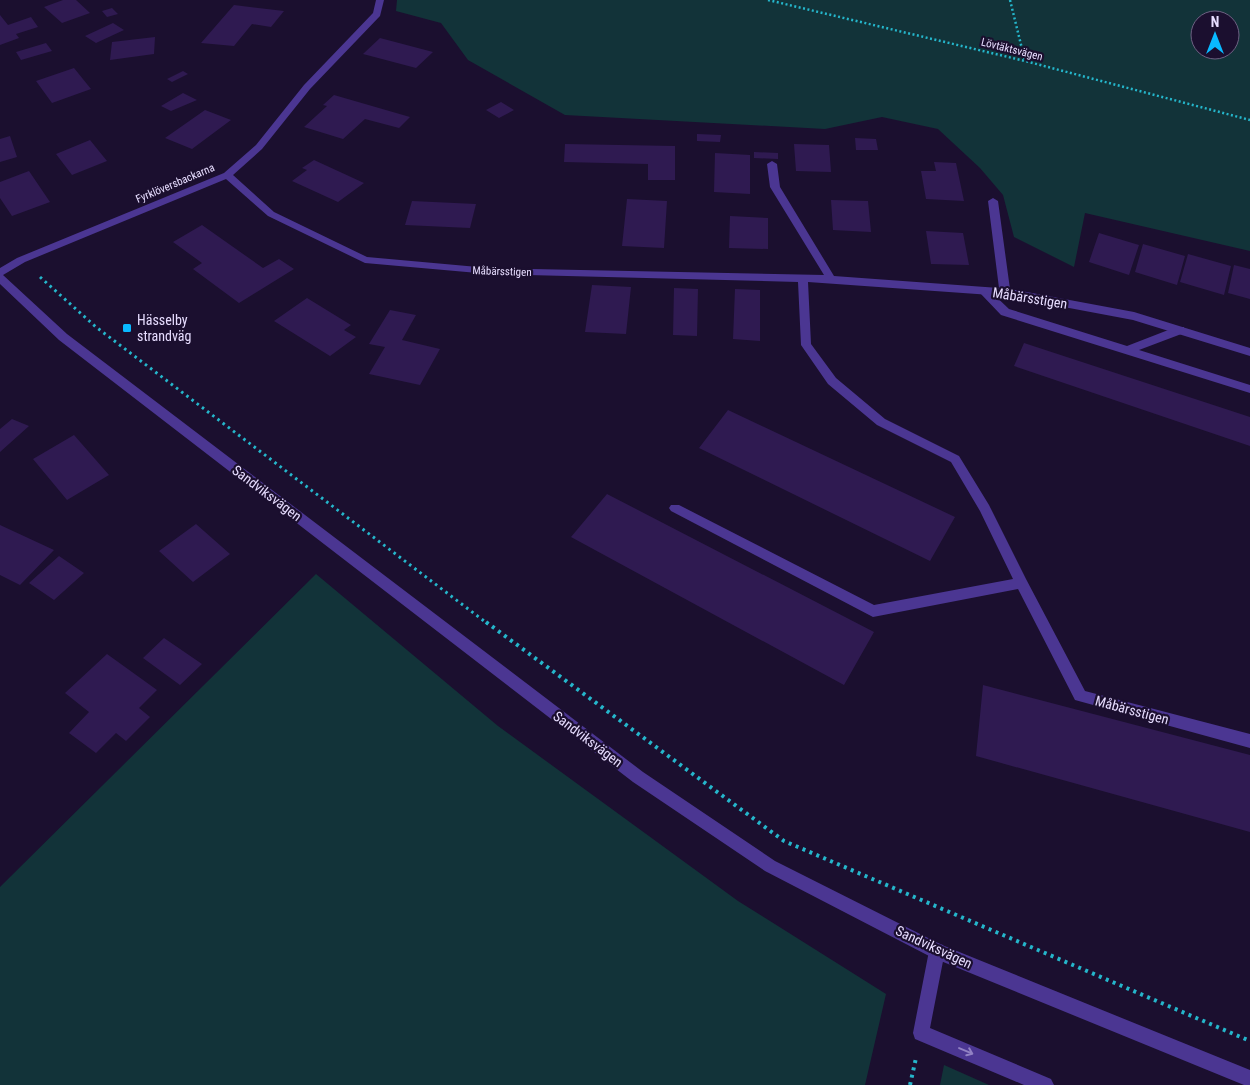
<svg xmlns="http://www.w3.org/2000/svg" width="1250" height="1085" font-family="'Roboto Condensed',sans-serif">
	<rect width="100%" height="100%" fill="#1b0f2f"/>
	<!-- green -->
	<path fill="#123339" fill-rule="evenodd" d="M397,0H1250V251L1085,213L1074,267L1014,237L1003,195L980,168L938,129L882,117L825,129L565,115L468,60L441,23L396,11ZM1200,20H1230V50H1200Z
		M316,574L498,726L738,901L886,994L865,1085H0V887Z
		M944,1065L989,1085H940Z"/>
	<!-- building -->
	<path fill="#2f1a51" d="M63,0H76L90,13L62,23L44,7Z
		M234,5L284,11L271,27L252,24L234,46L201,43Z
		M112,8L118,14L107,17L102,11Z
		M0,15L8,25L31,17L38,27L16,34L19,38L0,45Z
		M113,23L124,30L96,43L85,36Z
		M155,37L154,54L110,60L112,42Z
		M380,38L433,52L416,68L363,54Z
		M46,43L52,51L21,60L16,52Z
		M74,68L91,89L52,103L36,81Z
		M183,71L188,74L172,82L167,79Z
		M183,93L197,100L171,111L161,106Z
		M334,95L410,117L399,128L365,119L343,139L304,127L327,106L323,105Z
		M501,102L514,110L499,118L486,110Z
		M205,110L231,120L192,149L165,138Z
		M697,134L721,135L720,142L697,141Z
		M10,136L17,157L0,162V139Z
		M855,138L876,139L878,150H856Z
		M90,140L107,161L72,175L56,154Z
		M565,144L675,146V180H648V164L564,162Z
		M794,144L829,145L831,172L796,171Z
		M754,152L778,153V159L754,158Z
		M715,153L750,155V194L714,192Z
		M314,160L364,183L338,202L292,181L307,170L302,168Z
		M934,162L956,163L964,201L926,199L921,171H936Z
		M29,171L50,202L12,216L0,198V182Z
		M627,199L667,201L664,248L622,246Z
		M831,200L868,201L871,232L833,230Z
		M412,201L476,204L470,228L405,225Z
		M730,216L768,218V249L729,248Z
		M202,225L263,268L279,259L294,269L239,303L193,269L202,263L173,242Z
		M926,231L963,233L969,265L931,264Z
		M1099,233L1139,245L1129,275L1089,262Z
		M1143,244L1185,256L1177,285L1135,272Z
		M1188,254L1231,266L1224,295L1180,282Z
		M1234,265L1250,269V299L1228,293Z
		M592,285L631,287L626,334L585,332Z
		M674,288L698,289L697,336L673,335Z
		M735,289L760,290V341L733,339Z
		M307,298L351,325L344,330L356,337L330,356L274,321Z
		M390,310L416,315L402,340L440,349L420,385L369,374L385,347L369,344Z
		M1024,343L1250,417V446L1014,366Z
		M728,410L955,517L930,561L699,448Z
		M12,419L29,426L0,452V429Z
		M74,435L109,475L67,500L33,459Z
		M607,494L874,632L844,685L571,537Z
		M196,524L230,554L193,582L159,551Z
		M0,525L54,550L20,585L0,575Z
		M59,556L84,573L54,600L29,583Z
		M164,638L202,664L180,685L143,658Z
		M107,654L157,690L139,708L150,717L126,741L116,733L96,753L69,733L89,712L65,693Z
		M983,685L1250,755V832L976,756Z"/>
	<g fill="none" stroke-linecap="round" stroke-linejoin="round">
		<!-- path-far2 -->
		<path stroke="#25b6cb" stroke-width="2.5" stroke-dasharray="2 2.5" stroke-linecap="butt" d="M768,0L1025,61L1250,120
			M1010,0L1025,61"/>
		<!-- path-far1 -->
		<path stroke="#25b6cb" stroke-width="3" stroke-dasharray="2.5 4" stroke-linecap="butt" d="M40,277L96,327L488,624"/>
		<!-- path -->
		<path stroke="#25b6cb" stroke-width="4" stroke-dasharray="3 4.5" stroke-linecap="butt" d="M486,622L784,841L1250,1041
			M910,1085L916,1058"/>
		<!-- lane -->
		<path fill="#4b3692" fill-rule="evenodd" d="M984,287L988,289L1009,309L1127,346L1176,327H1184V333L1139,350L1250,385V393L1001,315L980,293V289Z
			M937,943L943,945L945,951L930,1028L1051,1079L1054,1085H1024L915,1039L913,1033L929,951L931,945Z"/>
		<!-- street -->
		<path fill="#4b3692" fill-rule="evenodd" d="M376,0H384L380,16L310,89L262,149L233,175L274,212L367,257L489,268L824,275L770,187L767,164L772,161L777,164L780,187L834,276L999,288L988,201L993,198L998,201L1010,289L1134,312L1250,348V356L1133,320L1005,296L808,282L811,344L836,378L885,419L959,456L989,505L1026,579L1085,691L1250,734V748L1075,700L1018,589L873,617L671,511L669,508L671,505H679L874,605L1013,579L980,511L951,462L877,425L828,384L801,345L798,282L489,274L365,263L268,216L226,179L25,262L3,275L67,334L643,772L775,861L942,945L1250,1070V1085H1244L931,957L765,871L633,782L59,340L0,284V268L17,258L224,173L256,145L304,85L373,13Z"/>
	</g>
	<!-- one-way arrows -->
	<defs><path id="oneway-shaft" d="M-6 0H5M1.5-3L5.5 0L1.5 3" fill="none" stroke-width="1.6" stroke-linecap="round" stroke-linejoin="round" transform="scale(1.25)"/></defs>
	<use stroke="#9181c3" href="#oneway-shaft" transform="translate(966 1051) rotate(23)"/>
	<!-- markers -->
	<rect fill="#09b9ff" stroke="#1b0f2f" stroke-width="2" x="122" y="323" width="10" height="10" rx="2.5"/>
	<g text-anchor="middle" stroke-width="4.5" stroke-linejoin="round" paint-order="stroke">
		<!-- far-street labels -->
		<g font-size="11" fill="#e7ddff" stroke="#1b0f2f">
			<text transform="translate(1012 49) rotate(14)" y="4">Lövtäktsvägen</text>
			<text transform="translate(175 183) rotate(-23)" y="4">Fyrklöversbackarna</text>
			<text transform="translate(502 271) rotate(2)" y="4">Måbärsstigen</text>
		</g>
		<!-- street labels -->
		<g font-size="14" fill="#e7ddff" stroke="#1b0f2f">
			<text transform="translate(1030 298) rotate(9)" y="5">Måbärsstigen</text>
			<text transform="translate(267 493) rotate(37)" y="5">Sandviksvägen</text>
			<text transform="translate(1132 710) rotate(15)" y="5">Måbärsstigen</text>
			<text transform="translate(588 739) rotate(37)" y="5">Sandviksvägen</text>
			<text transform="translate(934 947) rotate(25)" y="5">Sandviksvägen</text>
		</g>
		<!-- poi labels -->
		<g font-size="14" fill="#e7ddff" stroke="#1b0f2f" text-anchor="start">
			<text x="137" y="325">Hässelby<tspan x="137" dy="16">strandväg</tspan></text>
		</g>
	</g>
	<!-- north arrow -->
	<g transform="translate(1215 35)"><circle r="24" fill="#1b0f2f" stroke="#6d6182"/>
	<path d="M0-4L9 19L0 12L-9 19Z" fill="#09b9ff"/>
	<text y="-8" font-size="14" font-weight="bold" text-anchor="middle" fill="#e7ddff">N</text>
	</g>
</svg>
